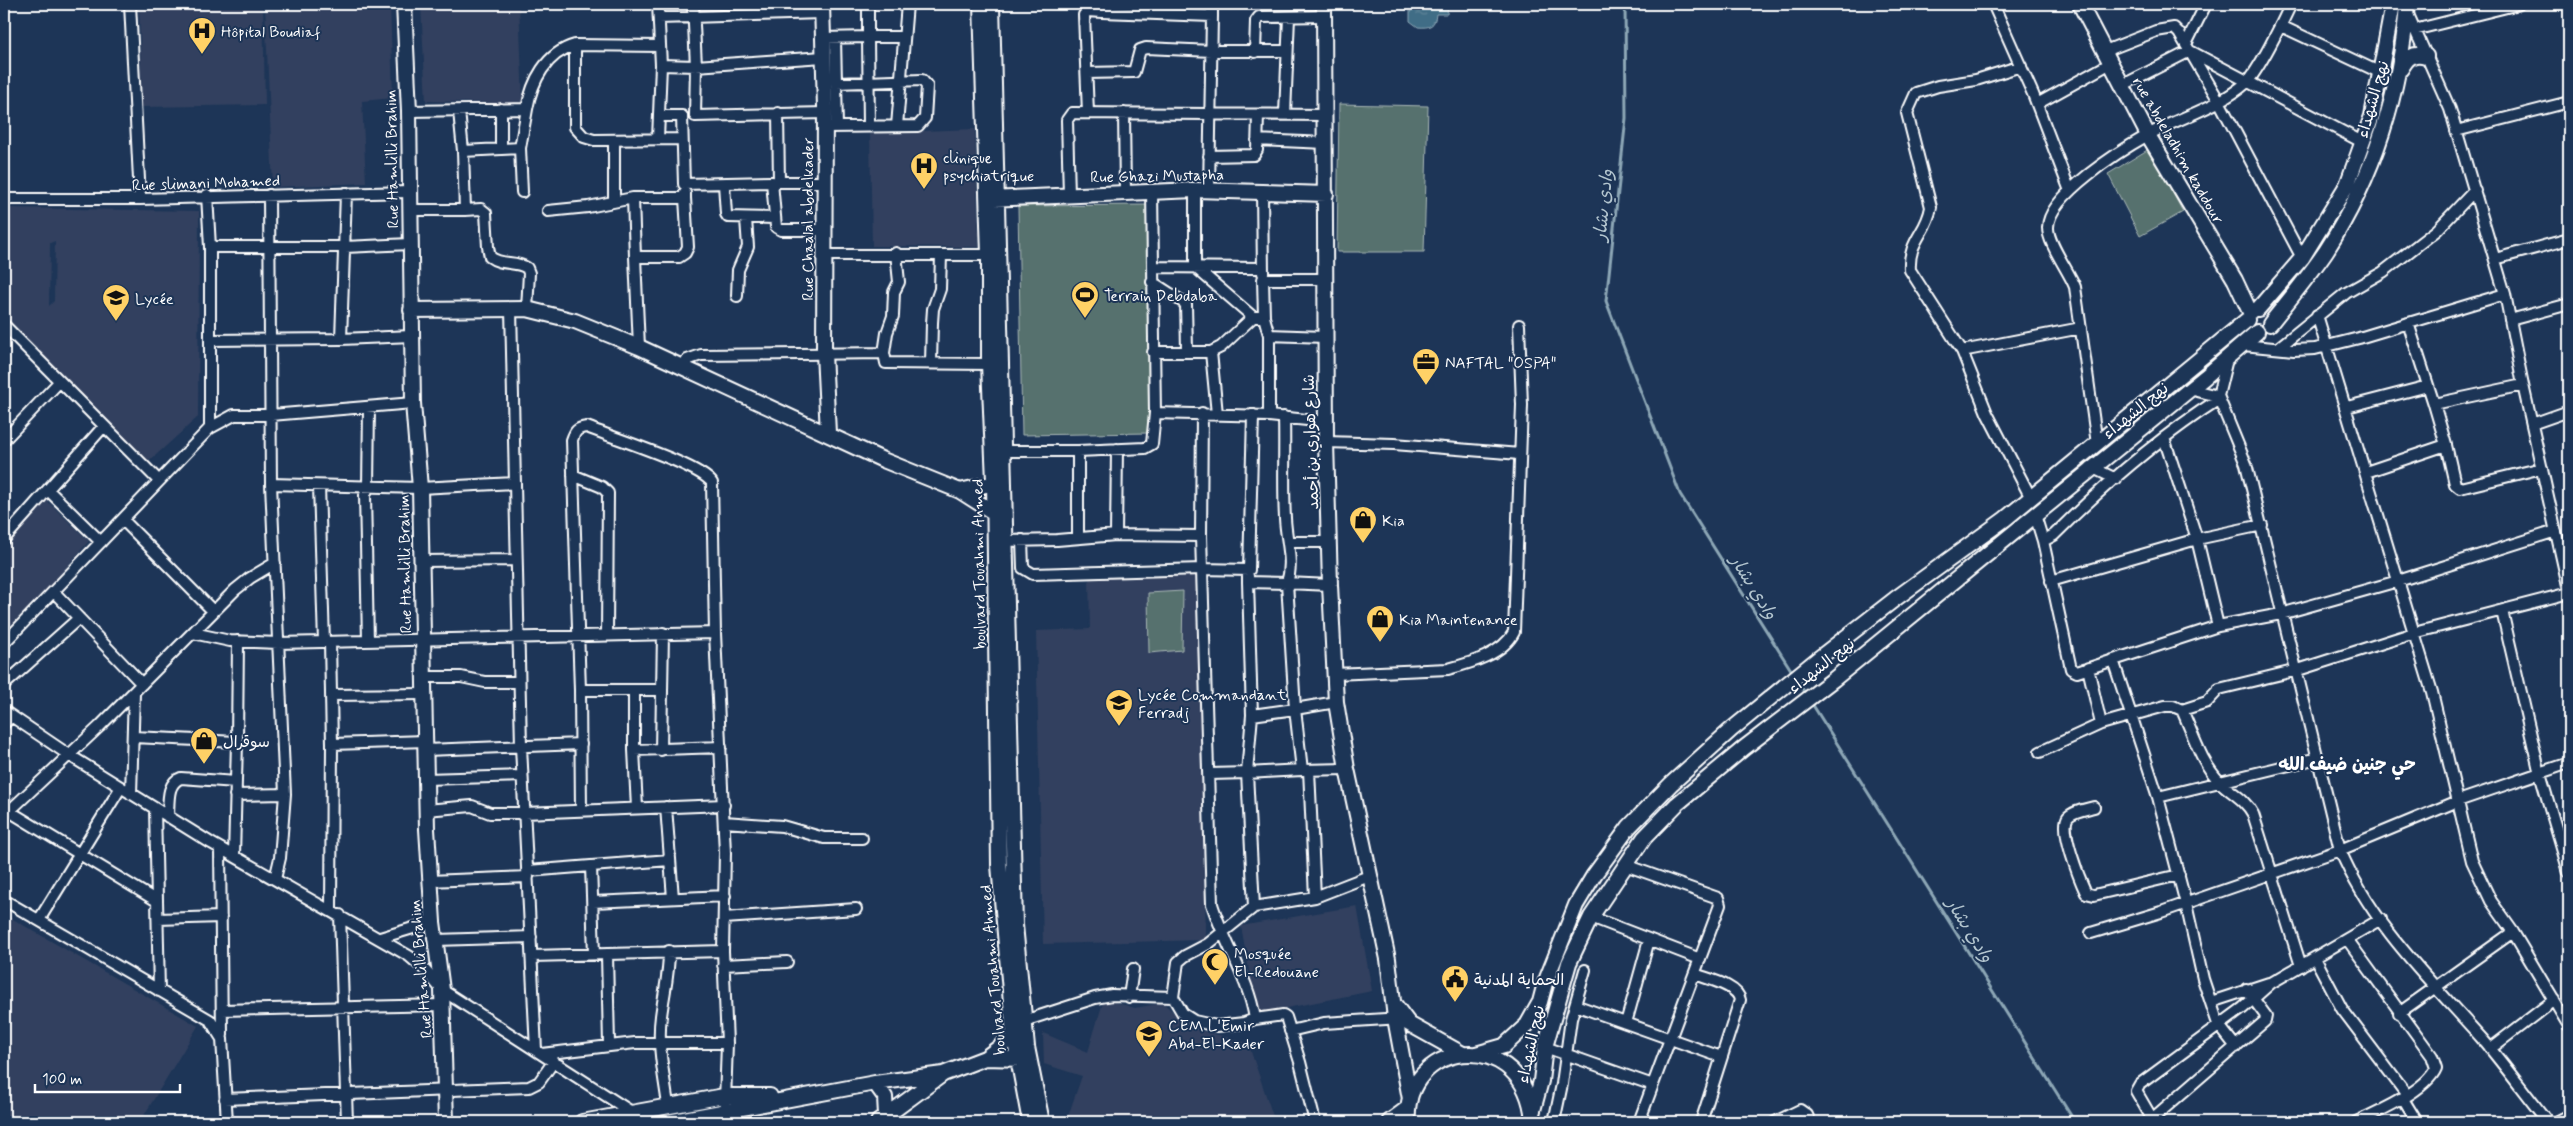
<svg xmlns="http://www.w3.org/2000/svg" width="2573" height="1126" font-family="Mynerve,'Playpen Sans Arabic',sans-serif">
	<defs>
		<pattern id="water-ripples" width="26" height="14" patternUnits="userSpaceOnUse" patternTransform="scale(1.25)"><rect width="26" height="14" fill="#416d86"/><path d="M2 4q2-2 4 0t4 0M15 11q2-2 4 0t4 0" fill="none" stroke="#5e8398"/></pattern>
	</defs>
	<rect width="100%" height="100%" fill="#1d3557"/>
	<filter id="ink" filterUnits="userSpaceOnUse"><feTurbulence type="fractalNoise" baseFrequency=".02" numOctaves="2"/><feDisplacementMap in="SourceGraphic" scale="10" xChannelSelector="R" yChannelSelector="G"/><feConvolveMatrix kernelMatrix="1 2 1 2 8 2 1 2 1" color-interpolation-filters="sRGB"/></filter>
	<g filter="url(#ink)">
		<!-- built -->
		<path fill="#32415f" fill-rule="evenodd" d="M139,4H263L265,105L142,107Z
			M265,4H390L393,98L362,101L366,183L273,187Z
			M421,4H519L523,104L426,101Z
			M975,129L979,247L872,246L870,133Z
			M4,208L199,211L198,417L146,464L4,323ZM55,241L54,301L49,306L50,243Z
			M46,500L89,541L4,640V545Z
			M1198,574L1206,940L1043,944L1036,631L1090,629L1089,576Z
			M1357,906L1372,991L1257,1014L1241,926Z
			M4,914L198,1026L140,1122H4Z
			M1104,999L1135,1008L1163,1003L1192,1028L1248,1043L1275,1122H1066L1082,1076L1044,1064L1043,1033L1088,1052Z"/>
		<!-- pitch -->
		<path fill="#56716e" stroke="#aab8b6" d="M1339,104L1428,106L1424,252H1337Z
			M2149,149L2183,212L2140,236L2108,174Z
			M1149,205V433L1022,435L1018,206Z
			M1183,591L1182,650L1149,653L1148,593Z"/>
		<!-- water -->
		<path fill="url(#water-ripples)" stroke="#8da7b6" d="M1410,4H1448L1447,14H1436C1435,26 1430,28 1418,27L1410,21Z"/>
		<g fill="none" stroke-linecap="round" stroke-linejoin="round">
			<!-- stream -->
			<path stroke="#8da7b6" stroke-width="3" d="M1625,4L1626,118L1606,301L1680,494L1793,673
				M1797,681L1806,694
				M1811,702L2075,1122"/>
			<defs>
				<path id="street" d="M130,4L140,199
					M658,4L661,65
					M693,4L696,66L695,116L825,113
					M868,4V37H903
					M1103,4L1102,12L1212,16V4
					M1993,4L2033,94L2070,191
					M2407,12L2450,109L2505,294L2523,385L2569,590
					M659,18L822,13
					M2281,26L2381,73
					M2414,30L2519,4
					M823,38L868,37L869,126
					M835,38L837,127
					M2186,44L2206,4
					M660,46L575,45V127L584,137L594,140L682,139
					M2105,51L2156,31L2174,28L2179,33L2219,101L2302,258
					M1255,52L1256,21L1259,17L1325,16
					M1087,73L1134,72L1140,50L1146,48L1212,51H1287
					M2121,86L2190,51L2364,143
					M2037,104L2111,63
					M501,109V148
					M409,111L527,109C532,81 546,53 575,45
					M459,111L463,151L520,148L527,109
					M778,113L779,182H825
					M1088,113L1084,15L1087,11L1102,12
					M1124,113L1125,192
					M1285,114L1289,17
					M660,116H682L684,184L772,182L776,227L781,230H825
					M897,126L907,4
					M825,127L918,126L925,118L927,86L922,80L837,83
					M2456,131L2569,102
					M658,139L661,65L696,66L823,57
					M1257,140L1326,143
					M614,141V201
					M520,148L522,192
					M1209,156L1254,155L1257,150L1258,115
					M724,184L726,214L728,217L774,218
					M1195,190V267L1253,317H1264
					M1209,190L1212,16
					M1152,191L1155,413
					M1262,191L1263,273
					M207,195L210,247V428
					M269,195L271,484L285,794
					M1069,195L1067,120L1072,113L1326,115
					M633,198L635,257H679L685,253L688,247L685,198
					M4,199H140L409,192
					M409,210H465L463,151
					M465,210L481,209L486,213L488,247L490,257C502,266 515,260 527,268L529,273L527,309
					M548,211L588,207L633,198H685V193
					M210,247H345L410,244
					M896,253L899,282L894,292L893,316L887,333L884,353L886,363L989,364
					M824,255H989
					M635,257L639,347
					M2495,259L2569,239
					M1153,267L1263,268
					M1152,282L1186,304L1187,350
					M737,296L738,270L748,247L746,219
					M511,309L521,746L536,1050
					M2317,315L2432,692L2472,861L2491,901L2513,932L2569,1026
					M2510,320L2569,304
					M2408,323L2434,404L2523,385
					M4,325L159,481
					M1325,337L1269,335L1264,317L1263,279H1326
					M341,339L346,193
					M210,340L341,339L412,336
					M2243,345L2294,350L2315,349L2359,338L2505,294
					M2278,348L2346,293L2383,272L2437,230L2475,190
					M1962,351L1910,270C1908,240 1927,233 1931,207L1907,113L1916,93L1938,86L1976,80L2021,66
					M1153,352H1211L1221,347L1253,317
					M1211,352L1217,414
					M2227,359L2218,396L2246,464L2340,850C2371,924 2431,981 2484,1041C2506,1067 2526,1095 2548,1122
					M931,363L932,323L933,309L940,289L941,255
					M680,366L687,360L701,355L884,353
					M2189,389L2218,396
					M2347,407L2428,386
					M1253,415L1249,570L1202,569L1212,904C1224,943 1249,979 1255,1019L1244,1023L1217,1026L1194,1021L1183,1014L1173,997L1178,962L1185,956L1208,944L1254,907L1315,897L1369,876
					M1269,416L1326,422
					M2532,424L2569,411
					M2164,438L2197,539L2262,525
					M4,440L59,382
					M1326,442L1394,444L1520,454
					M2097,444L2075,287C2069,271 2048,244 2048,228C2047,196 2123,149 2148,135C2180,117 2219,107 2246,83C2258,72 2283,21 2291,4
					M2446,445L2455,484L2460,488L2542,468
					M1004,451H1078L1145,448L1152,444L1155,413L1269,416V335
					M1078,451V538
					M2091,467L2116,479
					M2366,472L2446,445L2434,404
					M573,475L602,487L608,493L607,635
					M271,484L420,488L514,483
					M319,486L324,642
					M48,490L101,542
					M2031,498L1987,413L1962,351L2081,328
					M2035,515L2043,541L2054,535C2104,485 2160,437 2219,399
					M123,520L213,611
					M1201,536L1202,413
					M4,539L104,426
					M1022,540L1023,568L1033,574L1202,569L1201,536L1116,535
					M1004,541L1057,540L1116,535L1117,449
					M2043,541L2071,669L2077,672L2218,626L2281,614L2398,581L2556,531
					M1289,542H1330
					M422,561L516,560
					M1248,576V582L1287,583C1294,561 1286,541 1285,518C1283,485 1285,451 1284,417
					M2051,581L2197,539L2218,626
					M1248,582L1252,715L1295,709L1302,770L1347,769
					M1330,585L1287,583L1295,709L1336,702
					M54,592L142,684
					M2502,611L2540,774L2569,872
					M193,633L230,641L278,643L715,633L725,853L723,951
					M368,641L365,495L368,487L369,407
					M330,642L332,744L331,911
					M4,643L210,428L234,415H271L413,403
					M2113,660L2158,797
					M2088,668L2101,724
					M1334,674L1448,669C1471,663 1503,654 1514,632L1522,405L1519,325
					M424,677H461L485,682H519
					M4,685L79,618
					M580,690L581,811
					M634,690H580L572,440C575,431 577,428 587,427C610,437 701,465 712,483L715,633
					M331,695L425,694
					M2182,710L2207,702L2219,689L2298,670L2414,633L2569,593
					M4,711L69,755L211,843L409,956L423,968L442,990L633,1113
					M1252,715L1247,773L1302,770
					M4,724L11,716
					M134,737L237,742L234,856
					M237,742L238,641
					M332,744L426,741
					M426,750L581,744
					M634,750V690H661
					M661,750L663,633
					M2040,752L2101,724L2165,706H2173L2182,710C2193,734 2201,763 2220,782C2231,793 2245,799 2253,814L2301,966
					M1309,770L1315,897
					M1210,774L1247,773L1254,907
					M426,779L522,776
					M131,794L134,693
					M235,795L285,794L280,858L275,879
					M666,807L673,898
					M2094,807C2087,809 2073,811 2068,817C2059,828 2080,880 2086,893L2094,895L2179,875
					M637,808L634,750L721,747
					M155,809L159,991
					M426,810L472,806L490,813H524L724,805
					M9,811L157,901
					M4,816L99,727L235,590L250,578L275,563
					M168,817C169,803 166,783 181,778L236,782
					M724,822L782,826L824,838H862
					M220,849L222,1035
					M1625,865L1718,898L1720,905L1639,1122
					M591,866L670,860
					M528,871L591,866L594,954
					M429,881L528,877
					M4,900L210,1020L222,1039L227,1122
					M593,902L725,896
					M340,915L347,1122
					M1591,917L1700,959
					M724,918L856,909
					M158,919L221,917
					M39,920L121,787
					M2091,933L2161,912L2340,850L2458,801L2569,763
					M380,938L433,922
					M2347,939L2432,1056L2436,1068C2427,1090 2378,1112 2356,1122
					M436,940L531,937
					M607,954L609,1045
					M532,956L723,951L727,1043L725,1102
					M2315,958L2342,1009L2407,1095
					M723,965L787,962
					M1695,974C1707,979 1738,985 1740,1000L1701,1122
					M1129,997L1133,969
					M2211,1002L2269,983
					M1575,1005L1721,1057
					M222,1010L443,1005
					M2399,1013L2513,932
					M1255,1019L1283,1015L1286,1017L1300,1062L1315,1122
					M1024,1021L1095,998L1112,995L1173,997
					M1626,1023L1649,940
					M1290,1031L1324,1023L1401,1018
					M1545,1047L1653,1085
					M2236,1047L2218,1024L2203,979L2186,904L2158,797L2318,758
					M2490,1049L2554,1000
					M542,1054L635,1043H727
					M225,1099L529,1087L539,1082L554,1061
					M2403,1099L2417,1122
					M668,1105C664,1076 657,1045 661,1016C664,992 669,976 669,951
					M2152,1119L2265,1021L2266,1016L2246,989
					M1554,1122L1562,1084L1571,1019L1585,970
					M1775,1122L1800,1110L1807,1115L1810,1122
					M2154,1122L2136,1091L2140,1084L2243,1008L2271,983L2381,919
					M2555,1122L2569,1115"/>
				<path id="secondary" d="M404,4L409,111L413,403L420,488L427,829L433,922L442,990L446,1122
					M822,4L825,107L824,353L828,433
					M981,4L989,255V364L994,481L999,865L1014,1037L1030,1122
					M992,4L1015,925L1027,1047L1042,1122
					M1324,4L1326,442L1330,585L1336,702L1347,769L1388,959L1395,1018L1410,1099
					M2080,4L2148,135L2235,280L2250,312
					M2401,69C2407,58 2413,52 2426,56
					M989,199L1195,190L1326,194
					M2258,309L2302,258L2347,185L2372,116L2393,4
					M411,310L527,309L575,321L639,347L883,460L960,491L993,512H1001
					M2270,324C2289,300 2309,276 2326,251C2374,177 2401,91 2407,4
					M960,491L1003,481
					M1394,1004L1409,1024L1463,1054
					M1476,1054L1504,1046L1527,1025L1540,1002L1545,983L1576,905L1594,875L1629,827L1671,784L1732,729L1819,658L1895,599L2005,519L2247,320
					M985,1058L1026,1059
					M875,1083L885,1097L886,1115
					M1532,1114L1541,1081L1545,1047L1569,963L1591,917L1644,838L1677,804L1744,748L1834,679L2205,377L2257,332
					M582,1122L724,1096H770
					M668,1122L875,1083L943,1074
					M878,1122L943,1074L985,1058L1005,1043L1021,1034
					M1389,1122L1408,1108
					M1408,1122C1402,1042 1517,1025 1532,1112"/>
			</defs>
			<!-- street casing -->
			<use href="#street" stroke="#fff" stroke-width="14"/>
			<!-- secondary casing -->
			<use href="#secondary" stroke="#fff" stroke-width="18"/>
			<!-- street -->
			<use href="#street" stroke="#1d3557" stroke-width="10"/>
			<!-- secondary -->
			<use href="#secondary" stroke="#1d3557" stroke-width="14"/>
		</g>
	</g>
	<!-- icons -->
	<defs>
		<symbol id="hospital-pin" viewBox="-11 -11 22 30"><path d="M0 17L-7.5 6A9.5 9.5 0 1 1 7.5 6Z" fill="#ffd166" stroke="#1d3557"/><path d="M-5-5h3v3.5h4V-5h3V5h-3V1.5h-4V5h-3Z" fill="#111"/></symbol>
		<symbol id="stadium-pin" viewBox="-11 -11 22 30"><path d="M0 17L-7.5 6A9.5 9.5 0 1 1 7.5 6Z" fill="#ffd166" stroke="#1d3557"/><path d="M0-5a6.5 5 0 1 0 0 10a6.5 5 0 1 0 0-10ZM-3.5-1.8h7v3.6h-7Z" fill="#111"/></symbol>
		<symbol id="school-pin" viewBox="-11 -11 22 30"><path d="M0 17L-7.5 6A9.5 9.5 0 1 1 7.5 6Z" fill="#ffd166" stroke="#1d3557"/><path d="M0-5L7-2L0 1L-7-2ZM-4 1L0 2.5L4 1V4Q0 6-4 4Z" fill="#111"/></symbol>
		<symbol id="office-pin" viewBox="-11 -11 22 30"><path d="M0 17L-7.5 6A9.5 9.5 0 1 1 7.5 6Z" fill="#ffd166" stroke="#1d3557"/><path d="M-6-3h4V-5.5h4V-3h4V5H-6ZM-1-4.5V-3h2v-1.5ZM-6 0V1H6V0Z" fill="#111"/></symbol>
		<symbol id="shop-pin" viewBox="-11 -11 22 30"><path d="M0 17L-7.5 6A9.5 9.5 0 1 1 7.5 6Z" fill="#ffd166" stroke="#1d3557"/><path d="M-5-2.5h2.3a2.7 3.5 0 0 1 5.4 0H5L5.5 6h-11ZM-1.5-2.5h3a1.5 2.3 0 0 0-3 0Z" fill="#111"/></symbol>
		<symbol id="mosque-pin" viewBox="-11 -11 22 30"><path d="M0 17L-7.5 6A9.5 9.5 0 1 1 7.5 6Z" fill="#ffd166" stroke="#1d3557"/><path d="M3.5-4.9A6 6 0 1 0 3.5 4.9A5 5 0 1 1 3.5-4.9Z" fill="#111"/></symbol>
		<symbol id="civic-pin" viewBox="-11 -11 22 30"><path d="M0 17L-7.5 6A9.5 9.5 0 1 1 7.5 6Z" fill="#ffd166" stroke="#1d3557"/><path d="M-.6-6.5H3V-4.5H.6V-3L4-1V1h2V6H-6V1h2V-1L-.6-3ZM-1.2 2.5V6h2.4V2.5Z" fill="#111"/></symbol>
	</defs>
	<g fill-rule="evenodd">
		<use href="#hospital-pin" x="186" y="15" width="32" height="43"/>
		<use href="#hospital-pin" x="908" y="150" width="32" height="43"/>
		<use href="#stadium-pin" x="1069" y="279" width="32" height="43"/>
		<use href="#school-pin" x="100" y="282" width="32" height="43"/>
		<use href="#office-pin" x="1410" y="346" width="32" height="43"/>
		<use href="#shop-pin" x="1347" y="504" width="32" height="43"/>
		<use href="#shop-pin" x="1364" y="603" width="32" height="43"/>
		<use href="#school-pin" x="1103" y="687" width="32" height="43"/>
		<use href="#shop-pin" x="188" y="725" width="32" height="43"/>
		<use href="#mosque-pin" x="1199" y="946" width="32" height="43"/>
		<use href="#civic-pin" x="1439" y="963" width="32" height="43"/>
		<use href="#school-pin" x="1133" y="1018" width="32" height="43"/>
	</g>
	<g text-anchor="middle" stroke-width="4" stroke-linejoin="round" paint-order="stroke">
		<!-- poi labels -->
		<g font-size="16" fill="#fff" stroke="#1d3557" text-anchor="start">
			<text x="221" y="37">Hôpital Boudiaf</text>
			<text x="943" y="163">clinique<tspan x="943" dy="18">psychiatrique</tspan></text>
			<text x="1104" y="301">Terrain Debdaba</text>
			<text x="135" y="304">Lycée</text>
			<text x="1445" y="368">NAFTAL "OSPA"</text>
			<text x="1382" y="526">Kia</text>
			<text x="1399" y="625">Kia Maintenance</text>
			<text x="1138" y="700">Lycée Commandant<tspan x="1138" dy="18">Ferradj</tspan></text>
			<text x="223" y="747">سوقرال</text>
			<text x="1234" y="959">Mosquée<tspan x="1234" dy="18">El-Redouane</tspan></text>
			<text x="1474" y="985">الحماية المدنية</text>
			<text x="1168" y="1031">CEM L'Emir<tspan x="1168" dy="18">Abd-El-Kader</tspan></text>
		</g>
		<!-- street labels -->
		<g font-size="16" fill="#fff" stroke="#1d3557">
			<text transform="translate(2372 99) rotate(-74)" y="6">نهج الشهداء</text>
			<text transform="translate(2179 150) rotate(60)" y="6">rue abdeladhim kaddour</text>
			<text transform="translate(391 159) rotate(-91)" y="6">Rue Hamlilli Brahim</text>
			<text transform="translate(1157 175) rotate(-1)" y="6">Rue Ghazi Mustapha</text>
			<text transform="translate(206 182) rotate(-2)" y="6">Rue slimani Mohamed</text>
			<text transform="translate(807 219) rotate(-90)" y="6">Rue Chaalal abdelkader</text>
			<text transform="translate(2135 410) rotate(-39)" y="6">نهج الشهداء</text>
			<text transform="translate(1310 442) rotate(-92)" y="6">شارع هواري بن أحمد</text>
			<text transform="translate(404 564) rotate(-91)" y="6">Rue Hamlilli Brahim</text>
			<text transform="translate(978 564) rotate(-91)" y="6">boulvard Touahmi Ahmed</text>
			<text transform="translate(1821 665) rotate(-38)" y="6">نهج الشهداء</text>
			<text transform="translate(420 969) rotate(-95)" y="6">Rue Hamlilli Brahim</text>
			<text transform="translate(992 970) rotate(-95)" y="6">boulvard Touahmi Ahmed</text>
			<text transform="translate(1530 1044) rotate(-78)" y="6">نهج الشهداء</text>
		</g>
		<!-- water labels -->
		<g font-size="18" font-style="italic" fill="#b3c5cf" stroke="#1d3557">
			<text transform="translate(1603 205) rotate(-84)" y="6">وادي بشار</text>
			<text transform="translate(1754 587) rotate(58)" y="6">وادي بشار</text>
			<text transform="translate(1970 930) rotate(58)" y="6">وادي بشار</text>
		</g>
		<!-- neighbourhood labels -->
		<g font-size="18" font-weight="bold" fill="#fff" stroke="#1d3557">
			<text x="2347" y="770">حي جنين ضيف الله</text>
		</g>
	</g>
	<!-- margin -->
	<rect width="2573" height="1126" fill="none" stroke="#1d3557" stroke-width="20"/>
	<rect x="10" y="10" width="2553" height="1106" fill="none" stroke="#fff" stroke-width="2" filter="url(#ink)"/>
	<!-- scale -->
	<path d="M35 1084v8h145v-8" fill="none" stroke="#ffffff" stroke-width="2.5"/>
	<text x="42" y="1084" font-size="15" fill="#ffffff" stroke="#1d3557" stroke-width="4" paint-order="stroke">100 m</text>
</svg>
